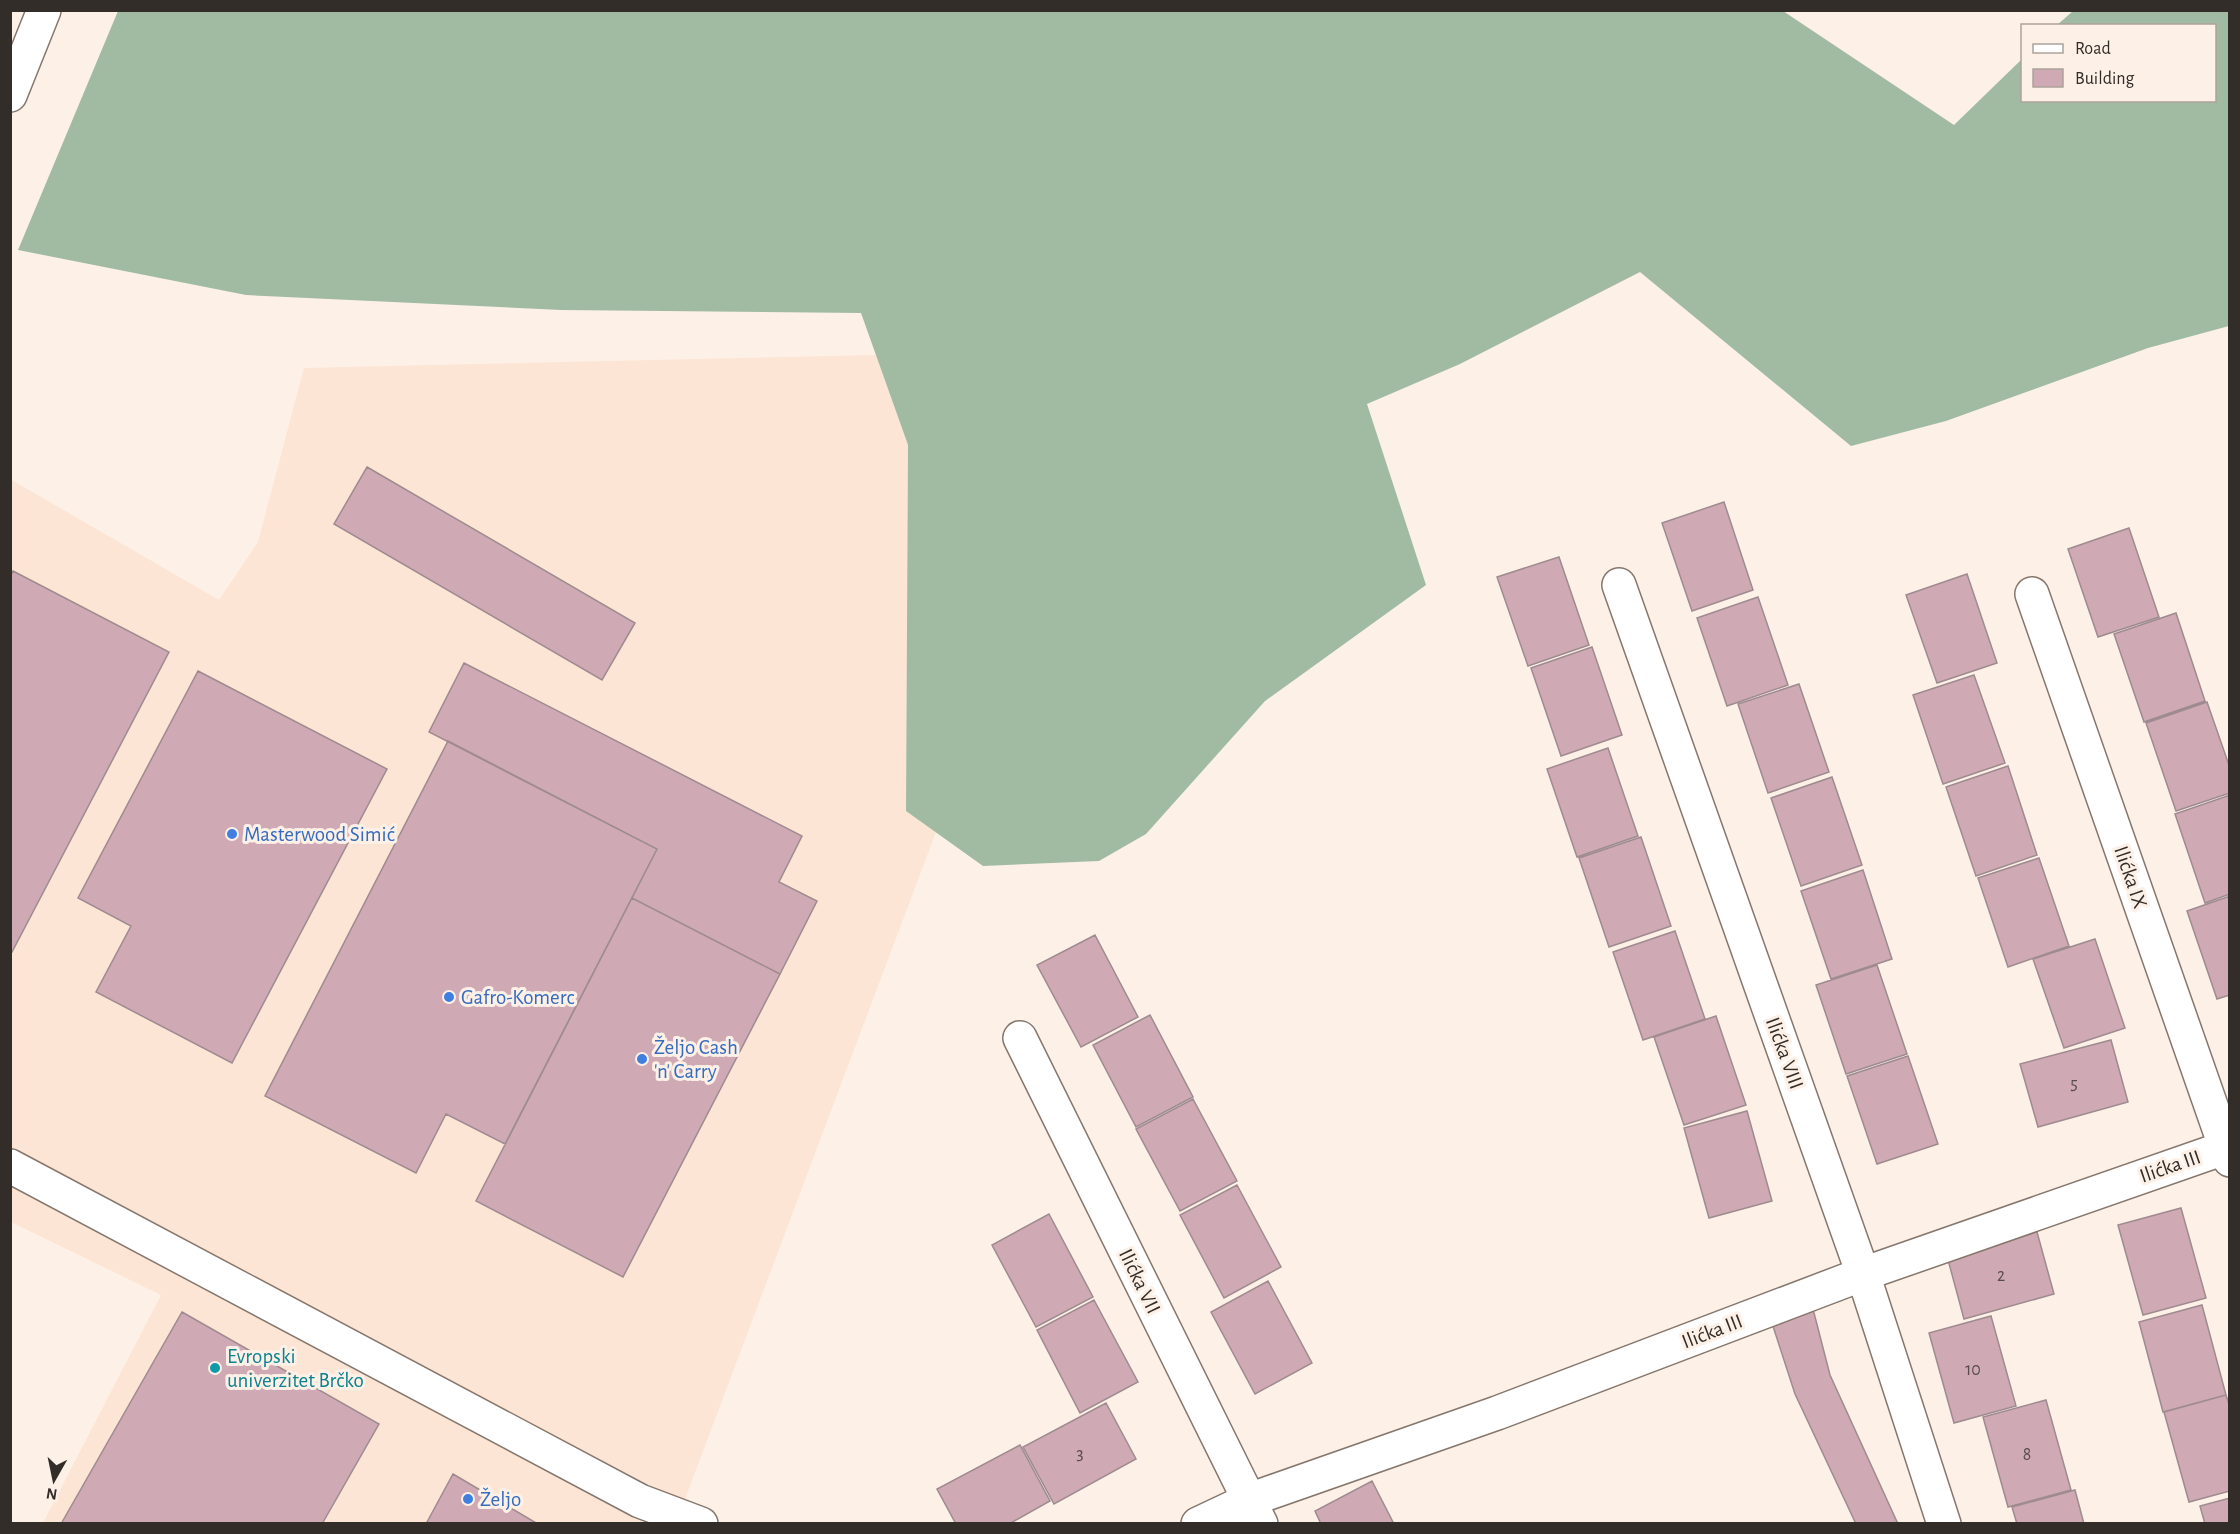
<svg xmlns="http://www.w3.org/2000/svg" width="2240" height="1534" font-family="'Alegreya Sans',sans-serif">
	<rect width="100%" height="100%" fill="#fdf0e7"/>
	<!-- built -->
	<path fill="#fce5d4" d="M876,355L908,445L906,811L936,832L676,1523H43L161,1295L11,1222L10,479L219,600L258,542L304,368Z"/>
	<!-- forest -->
	<path fill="#a1bba2" d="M118,11H1783L1954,125L2022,59V100H2214V26L2057,25L2073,11H2229V326L2148,348L1946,421L1851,446L1640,272L1460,364L1367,404L1426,585L1265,701L1146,834L1099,861L983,866L906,811L908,445L861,313L561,310L246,295L18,250Z"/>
	<!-- building -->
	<path fill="#cfa9b3" stroke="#9e8b90" stroke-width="1.5" d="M367,467L635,623L602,680L334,524Z
		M1724,502L1753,590L1692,611L1662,523Z
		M2129,528L2159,617L2098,637L2068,549Z
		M1559,557L1589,645L1528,666L1497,577Z
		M13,571L169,652L12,952L10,951V576Z
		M1967,574L1997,663L1937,683L1906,595Z
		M1758,597L1788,685L1727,706L1697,618Z
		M2176,613L2205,701L2144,722L2114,634Z
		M1592,647L1622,735L1561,756L1531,668Z
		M464,663L802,836L779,882L817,901L780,974L632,898L657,849L429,732Z
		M198,671L387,769L232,1063L96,992L131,926L78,898Z
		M1974,675L2005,763L1943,784L1913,695Z
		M1799,684L1829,772L1768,793L1738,704Z
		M2207,702L2230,768V793L2176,811L2146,723Z
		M448,741L657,849L505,1144L446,1114L416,1173L265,1096Z
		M1608,748L1638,836L1577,857L1547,769Z
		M2008,766L2037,855L1976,876L1946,787Z
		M1832,777L1862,865L1801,886L1771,798Z
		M2230,795V894L2205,903L2175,814Z
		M1641,837L1671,926L1609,947L1579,858Z
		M2039,858L2069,946L2008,967L1978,878Z
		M1863,870L1892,959L1831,979L1801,891Z
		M2230,896V995L2217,999L2187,911Z
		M632,898L780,974L623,1277L476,1201Z
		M1675,931L1705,1019L1643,1040L1613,952Z
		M1095,935L1138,1017L1081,1047L1037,965Z
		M2095,939L2125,1028L2064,1048L2033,959Z
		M1877,965L1907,1054L1846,1074L1816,985Z
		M1150,1015L1193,1097L1136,1127L1093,1045Z
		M1716,1016L1746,1105L1684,1125L1654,1037Z
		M2111,1040L2128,1102L2038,1127L2020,1064Z
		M1908,1056L1938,1144L1877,1164L1847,1076Z
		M1193,1099L1237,1181L1180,1211L1136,1129Z
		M1747,1111L1772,1201L1709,1218L1684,1128Z
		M1237,1185L1281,1267L1224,1298L1180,1215Z
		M2181,1208L2206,1298L2143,1315L2118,1225Z
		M1049,1214L1093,1297L1036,1327L992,1245Z
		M2037,1232L2054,1294L1964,1319L1947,1256Z
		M1268,1281L1312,1363L1255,1394L1211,1312Z
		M1094,1300L1138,1382L1080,1413L1037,1330Z
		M2202,1305L2226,1395L2163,1412L2139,1322Z
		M1813,1309L1830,1375L1898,1524H1856L1795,1394L1771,1320Z
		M182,1312L379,1424L322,1524H61Z
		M1991,1316L2016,1406L1954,1423L1929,1333Z
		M2226,1395L2230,1407V1491L2189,1502L2164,1412Z
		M2046,1400L2071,1490L2008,1507L1983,1417Z
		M1106,1403L1136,1459L1054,1504L1023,1447Z
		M1020,1445L1050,1501L1009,1524H956L937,1489Z
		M453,1474L538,1524H426Z
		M1372,1481L1394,1524H1321L1315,1511Z
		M2075,1490L2084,1524H2017L2012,1507Z
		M2230,1498V1524H2205L2200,1506Z"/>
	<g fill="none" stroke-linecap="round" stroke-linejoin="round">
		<defs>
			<path id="minor" d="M10,95L44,10
				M1619,585L1863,1274L1944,1524
				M2032,594L2230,1160
				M1020,1038L1261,1524
				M10,1166L640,1501L701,1524
				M1198,1524L1249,1500L1497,1413L1863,1274L2230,1146"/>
		</defs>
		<!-- minor casing -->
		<use href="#minor" stroke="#86776d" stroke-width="36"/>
		<!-- minor -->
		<use href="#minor" stroke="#fff" stroke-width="33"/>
	</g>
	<!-- markers -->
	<g fill="#3f7fe0" stroke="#fdf0e7" stroke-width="2">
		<circle cx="232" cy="834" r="6"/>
		<circle cx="449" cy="997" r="6"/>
		<circle cx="642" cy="1059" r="6"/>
		<circle cx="468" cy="1499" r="6"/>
	</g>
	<circle fill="#0f9aa8" stroke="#fdf0e7" stroke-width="2" cx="215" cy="1368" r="6"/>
	<g text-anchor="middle" stroke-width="6" stroke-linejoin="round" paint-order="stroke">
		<!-- number labels -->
		<g font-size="18" fill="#5a4c4c">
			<text x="2074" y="1089">5</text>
			<text x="2001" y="1281">2</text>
			<text x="1973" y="1375">10</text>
			<text x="1080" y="1459">3</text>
			<text x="2027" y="1460">8</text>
		</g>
		<!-- shop labels -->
		<g font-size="21" fill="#366cbe" stroke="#fdf0e7" text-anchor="start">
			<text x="244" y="841">Masterwood Simić</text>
			<text x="461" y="1004">Gafro-Komerc</text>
			<text x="654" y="1054">Željo Cash<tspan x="654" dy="24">'n' Carry</tspan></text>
			<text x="480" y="1506">Željo</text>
		</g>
		<!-- street labels -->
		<g font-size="21" fill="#332d29" stroke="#fdf0e7">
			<text transform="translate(2131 877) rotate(71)" y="7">Ilićka IX</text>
			<text transform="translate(1785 1053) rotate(70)" y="7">Ilićka VIII</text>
			<text transform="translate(2170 1166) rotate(-19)" y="7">Ilićka III</text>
			<text transform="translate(1140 1281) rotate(64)" y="7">Ilićka VII</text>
			<text transform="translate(1712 1331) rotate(-21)" y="7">Ilićka III</text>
		</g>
		<!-- culture labels -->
		<g font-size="21" fill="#0d838f" stroke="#fdf0e7" text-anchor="start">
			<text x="227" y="1363">Evropski<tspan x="227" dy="24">univerzitet Brčko</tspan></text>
		</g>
	</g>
	<!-- border -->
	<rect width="2240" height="1534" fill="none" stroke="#332d29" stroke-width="24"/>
	<!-- legend -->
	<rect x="2021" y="24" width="195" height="78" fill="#fdf0e7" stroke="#aca29b" stroke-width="1.5"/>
	<rect x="2033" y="44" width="30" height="9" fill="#ffffff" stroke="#aca29b" stroke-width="1.5"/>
	<text x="2075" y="54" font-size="18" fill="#332d29">Road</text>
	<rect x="2033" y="69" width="30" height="18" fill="#cfa9b3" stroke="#aca29b" stroke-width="1.5"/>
	<text x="2075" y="84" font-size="18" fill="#332d29">Building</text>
	<!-- north arrow -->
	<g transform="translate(54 1480) rotate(189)" stroke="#fdf0e7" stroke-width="4.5" paint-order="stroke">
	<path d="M0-4.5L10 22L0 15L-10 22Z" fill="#332d29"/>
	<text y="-9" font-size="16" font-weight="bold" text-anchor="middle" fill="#332d29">N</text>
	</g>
</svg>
